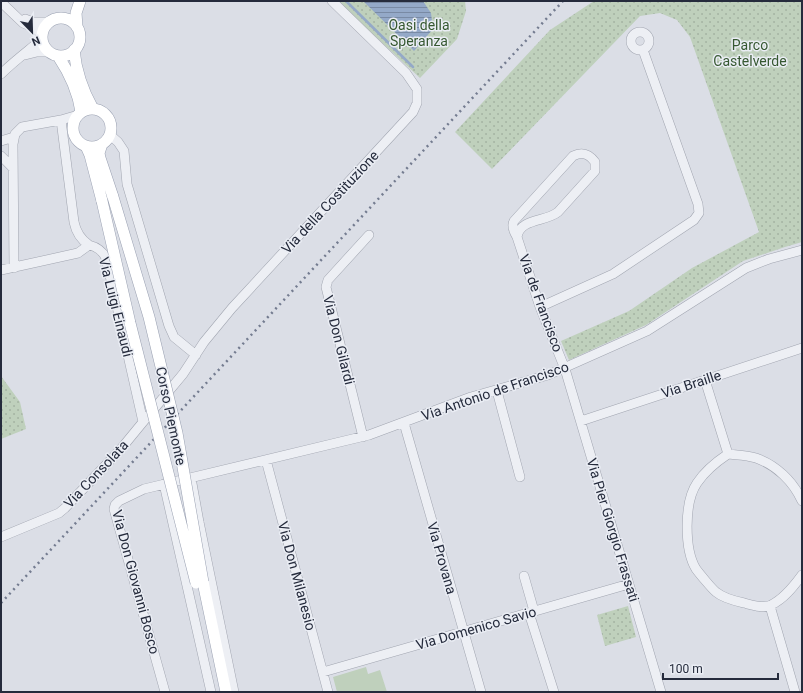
<svg xmlns="http://www.w3.org/2000/svg" width="803" height="693" font-family="Roboto,sans-serif">
	<defs>
		<pattern id="grass-dots" width="8" height="8" patternUnits="userSpaceOnUse"><rect width="8" height="8" fill="#bfd0bc"/><path d="M2 2h.1M6 6h.1" fill="none" stroke="#a4b3a2" stroke-width="1.8" stroke-linecap="round"/></pattern>
		<pattern id="water-rules" width="6" height="5" patternUnits="userSpaceOnUse"><rect width="6" height="5" fill="#94a9c8"/><path d="M0 2.5h6" fill="none" stroke="#798aa4"/></pattern>
	</defs>
	<rect width="100%" height="100%" fill="#dbdee6"/>
	<!-- grass -->
	<path fill="url(#grass-dots)" d="M337,1H465L466,11L457,39L420,78Z
		M594,1H802V242L785,247L743,261L646,325L569,360L561,341L629,311L692,268L759,232L690,37L677,20L660,13L640,16L492,169L455,132L550,30Z
		M1,376L20,402L26,429L1,439Z
		M628,606L636,637L605,646L597,615Z"/>
	<!-- pitch -->
	<path fill="#bfd0bc" d="M366,667L368,674L380,670L387,692H337L333,677Z"/>
	<!-- water -->
	<path fill="url(#water-rules)" d="M363,1H423L431,13L433,29L414,51Z"/>
	<g fill="none" stroke-linecap="round" stroke-linejoin="round">
		<!-- stream -->
		<path stroke="#94a9c8" stroke-width="2.5" d="M346,1L413,67"/>
		<defs>
			<path id="minor" d="M1,2L23,23L35,28L42,35
				M25,19L33,22H49
				M631 41a9 9 0 1 1 18 0a9 9 0 1 1-18 0Z
				M25,55L37,52H49
				M1,74C14,61 28,51 42,39
				M61,120L74,222C76,232 80,239 89,245
				M110,135L118,142L124,151L127,184L169,326L174,337L196,355
				M1,141L14,137
				M1,156L13,168
				M517,237C520,218 546,222 558,212L595,171V162C589,154 583,151 573,156L514,221C511,226 514,232 517,237L540,307L565,369L661,692
				M14,268L13,144L15,134L22,127L61,120L78,115
				M1,270L78,253L89,245C97,247 102,250 106,258L143,422
				M540,307L613,274L694,220L699,213L698,204L643,50
				M705,380L728,454
				M497,391L520,477
				M581,421L802,348
				M404,423L481,692
				M363,437L326,287L328,280L369,235
				M266,460L328,692
				M191,478L199,522L234,692
				M164,484L211,692
				M802,501C793,481 776,465 756,458C747,455 737,455 728,454C716,462 705,471 697,483C684,502 684,549 696,569C699,573 712,589 716,592C723,598 735,601 744,603C752,605 764,609 771,605C784,599 794,586 802,575
				M1,537L59,513L65,508L120,450L143,422L183,374L204,342L232,308L413,112L417,103V89L406,73L332,1
				M524,576L534,611
				M770,606L795,692
				M529,613L554,692
				M323,672L629,584
				M165,692L114,509L115,505L119,501L144,489L369,435L471,397L548,375L647,331L746,268L769,259L802,250"/>
			<path id="major" d="M42 37a19 19 0 1 1 38 0a19 19 0 1 1-38 0Z
				M77,27L76,13L80,1
				M74,50C76,71 83,91 93,109
				M58,56C70,74 78,91 81,112
				M73 128a19 19 0 1 1 38 0a19 19 0 1 1-38 0Z
				M102,144L99,153L100,158L113,197
				M86,146L90,155L102,201
				M203,582L226,692"/>
		</defs>
		<!-- minor casing -->
		<use href="#minor" stroke="#a1a5b0" stroke-width="10"/>
		<!-- major casing -->
		<use href="#major" stroke="#9aa1b2" stroke-width="12"/>
		<!-- minor -->
		<use href="#minor" stroke="#edeff4" stroke-width="9"/>
		<!-- major -->
		<use href="#major" stroke="#fff" stroke-width="11"/>
		<!-- rail -->
		<path stroke="#747c90" stroke-width="2.5" stroke-dasharray="2 4" stroke-linecap="butt" d="M1,603L563,1"/>
		<defs>
			<path id="major-bridge" d="M113,197L149,317L177,433L203,582
				M102,201L130,323L196,583"/>
		</defs>
		<!-- major-bridge casing -->
		<use href="#major-bridge" stroke="#9aa1b2" stroke-width="12" stroke-linecap="butt"/>
		<!-- major-bridge -->
		<use href="#major-bridge" stroke="#fff" stroke-width="11"/>
	</g>
	<g text-anchor="middle" stroke-width="3" stroke-linejoin="round" paint-order="stroke">
		<!-- park labels -->
		<g font-size="14" fill="#365831" stroke="#eaedf4">
			<text x="419" y="30">Oasi della<tspan x="419" dy="16">Speranza</tspan></text>
			<text x="750" y="50">Parco<tspan x="750" dy="16">Castelverde</tspan></text>
		</g>
		<!-- street labels -->
		<g font-size="14" fill="#252b3c" stroke="#eaedf4">
			<text transform="translate(330 202) rotate(-47)" y="5">Via della Costituzione</text>
			<text transform="translate(541 303) rotate(70)" y="5">Via de Francisco</text>
			<text transform="translate(116 307) rotate(76)" y="5">Via Luigi Einaudi</text>
			<text transform="translate(339 340) rotate(76)" y="5">Via Don Gilardi</text>
			<text transform="translate(691 384) rotate(-18)" y="5">Via Braille</text>
			<text transform="translate(495 391) rotate(-19)" y="5">Via Antonio de Francisco</text>
			<text transform="translate(171 416) rotate(78)" y="5">Corso Piemonte</text>
			<text transform="translate(96 474) rotate(-47)" y="5">Via Consolata</text>
			<text transform="translate(613 530) rotate(73)" y="5">Via Pier Giorgio Frassati</text>
			<text transform="translate(442 558) rotate(74)" y="5">Via Provana</text>
			<text transform="translate(297 576) rotate(75)" y="5">Via Don Milanesio</text>
			<text transform="translate(136 582) rotate(75)" y="5">Via Don Giovanni Bosco</text>
			<text transform="translate(476 628) rotate(-16)" y="5">Via Domenico Savio</text>
		</g>
	</g>
	<!-- border -->
	<rect width="803" height="693" fill="none" stroke="#252b3c" stroke-width="4"/>
	<!-- north arrow -->
	<g transform="translate(32 32) rotate(157)" stroke="#eaedf4" stroke-width="3" paint-order="stroke">
	<path d="M0-3L7 15L0 10L-7 15Z" fill="#252b3c"/>
	<text y="-6" font-size="11" font-weight="bold" text-anchor="middle" fill="#252b3c">N</text>
	</g>
	<!-- scale -->
	<path d="M663 673v6h115v-6" fill="none" stroke="#252b3c" stroke-width="2"/>
	<text x="669" y="673" font-size="12" fill="#252b3c" stroke="#eaedf4" stroke-width="3" paint-order="stroke">100 m</text>
</svg>
